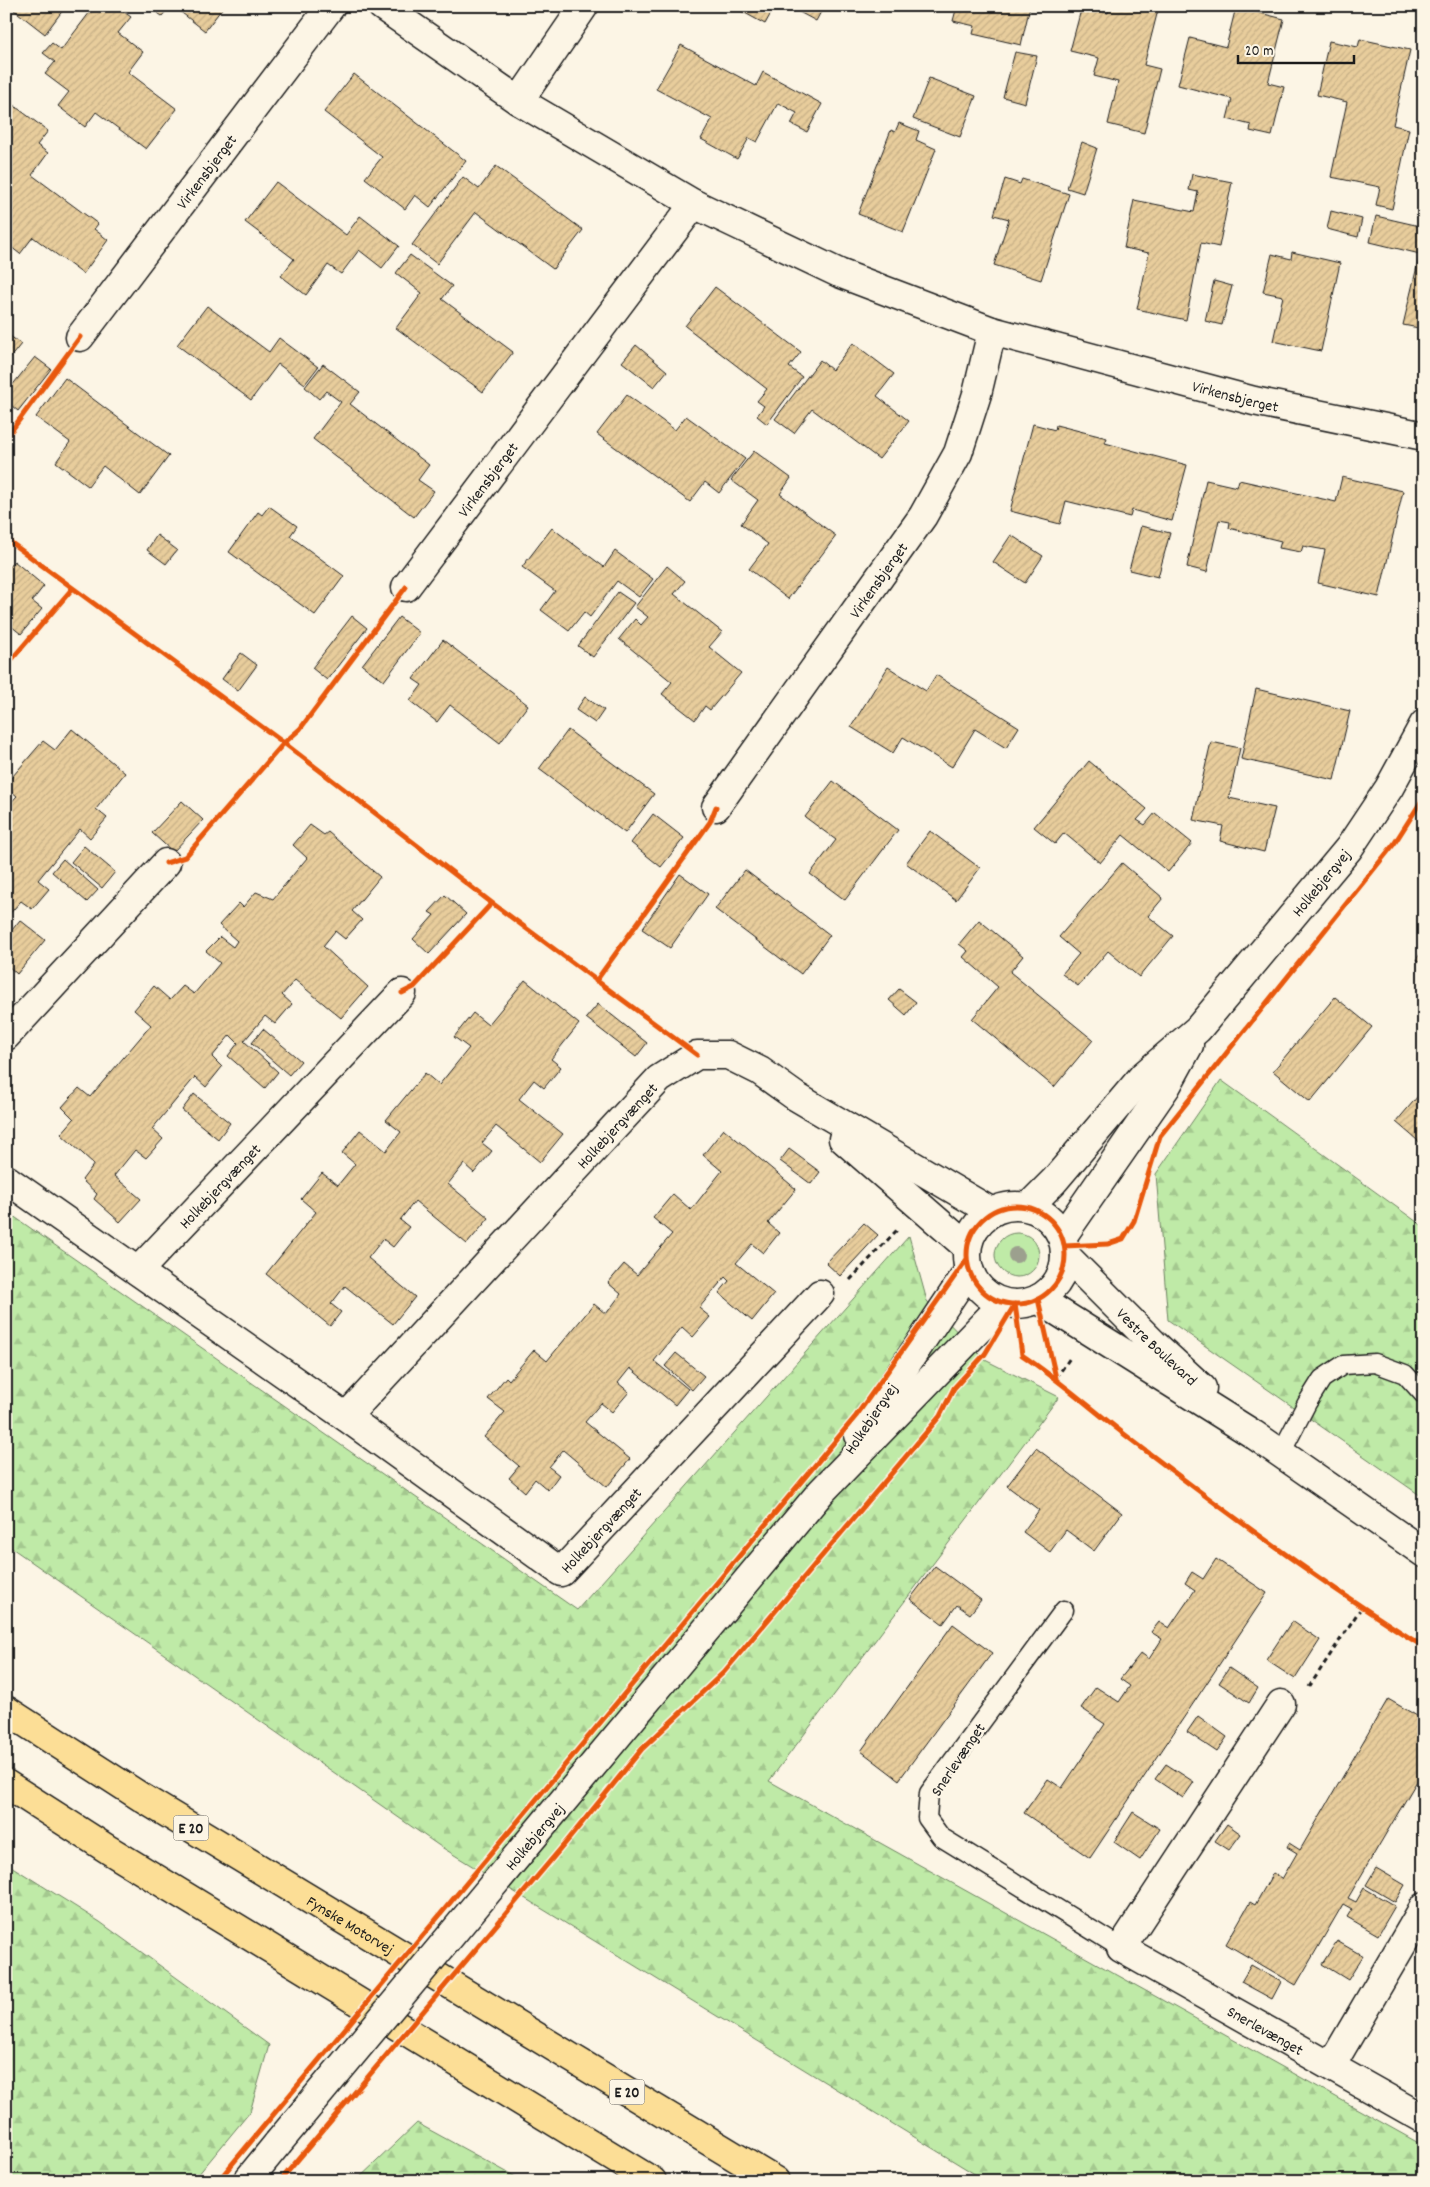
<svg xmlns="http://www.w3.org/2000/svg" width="1430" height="2187" font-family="Dekko,sans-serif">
	<defs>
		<pattern id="forest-firs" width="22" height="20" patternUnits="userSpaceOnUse" patternTransform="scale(1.25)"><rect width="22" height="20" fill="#bfeaa7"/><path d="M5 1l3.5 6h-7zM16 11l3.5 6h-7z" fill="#a4c88f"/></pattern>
		<pattern id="building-hatch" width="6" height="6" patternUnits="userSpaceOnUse" patternTransform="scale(1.25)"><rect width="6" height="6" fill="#e8cd9c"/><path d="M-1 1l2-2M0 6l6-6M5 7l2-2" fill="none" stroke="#c6af86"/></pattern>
	</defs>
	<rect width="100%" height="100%" fill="#fcf5e5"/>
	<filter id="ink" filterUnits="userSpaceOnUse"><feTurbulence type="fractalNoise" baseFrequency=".02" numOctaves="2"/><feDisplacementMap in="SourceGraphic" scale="10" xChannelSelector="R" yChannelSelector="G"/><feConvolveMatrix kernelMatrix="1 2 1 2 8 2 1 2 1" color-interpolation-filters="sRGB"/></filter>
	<g filter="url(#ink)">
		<!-- green -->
		<path fill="#bfeaa7" stroke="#6e8362" d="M995 1255a22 22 0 1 1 44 0a22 22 0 1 1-44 0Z"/>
		<!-- forest -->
		<path fill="url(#forest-firs)" stroke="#6e8362" d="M1221,1080L1424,1227V1498L1168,1320L1156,1174Z
			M6,1211L577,1610L909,1236L927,1301L985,1360L1059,1397L769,1781L1424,2146V2181H986L438,1845L6,1544Z
			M6,1863L100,1922L269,2045L250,2112L193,2181H6Z
			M417,2123L523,2181H356Z"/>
		<!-- building -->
		<path fill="url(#building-hatch)" stroke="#1c1c1c" d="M9,6H66L45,34Z
			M91,6H116L131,17L118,33L143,52L128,72L177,109L146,149L96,112L85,127L58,106L69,92L45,74L55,62L43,53L52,43L61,50L93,8Z
			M148,6H170L162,16Z
			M173,6H224L205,31Z
			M732,6H775L765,24Z
			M788,6H824L816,21Z
			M957,6H1030L1021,45L973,34L975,26L953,21Z
			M1082,6L1108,13L1110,6H1159L1144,65L1160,69L1144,133L1108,124L1118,82L1094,76L1099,58L1070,51Z
			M1236,7L1284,19L1268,83L1284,87L1272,136L1250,131L1251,125L1227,119L1232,99L1178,85L1190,38L1226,47Z
			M1360,39L1410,50L1393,125L1409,129L1392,209L1376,205L1380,187L1331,177L1347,102L1317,95L1329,41L1358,47Z
			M681,45L756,86L763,72L822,104L807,132L791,124L797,113L778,103L757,142L749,138L737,159L701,139L712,119L656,89Z
			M1015,52L1037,56L1025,103L1003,97Z
			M354,74L466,161L430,207L415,195L405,209L365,178L382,157L324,112Z
			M929,78L976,96L960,137L913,119Z
			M8,101L48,131L37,145L48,153L32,175L98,224L94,229L108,240L83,274L33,237L20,254L6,243V103Z
			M899,123L919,131L916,140L936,149L903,232L858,214L891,130L895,132Z
			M1082,142L1097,148L1083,193L1067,188Z
			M496,166L583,230L553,269L476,212L437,264L412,245L463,177L479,189Z
			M1192,174L1232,182L1219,247L1201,243L1186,320L1137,309L1149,253L1124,248L1134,200L1194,212L1198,192L1189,190Z
			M1005,179L1020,184L1022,179L1069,194L1041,280L994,265L1009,219L994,215Z
			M276,182L346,235L360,216L399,246L382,268L359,250L341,274L328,265L306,295L281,276L294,259L245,222Z
			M1331,211L1362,219L1358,237L1327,229Z
			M1376,216L1424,227V329L1403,325L1420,254L1370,242Z
			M1292,252L1340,263L1321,351L1273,341L1283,296L1263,292L1272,254L1291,259Z
			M410,255L452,286L442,299L513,352L483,392L396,328L422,293L396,273Z
			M1214,281L1232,286L1222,325L1205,321Z
			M715,287L801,352L789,367L802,377L767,424L757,416L764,406L757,401L767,389L685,326Z
			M207,306L269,352L279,338L318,367L305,384L278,364L251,400L177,345Z
			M6,333L21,344L6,363Z
			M853,343L894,374L877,396L909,421L879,459L812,409L794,433L775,419L820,360L832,370Z
			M636,345L667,371L654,387L622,362Z
			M35,357L51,369L18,411L6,401V393Z
			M323,364L360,392L350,404L429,465L418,480L434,491L414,517L313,439L341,402L326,391L319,399L305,387Z
			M65,378L169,456L140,495L103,466L88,486L56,462L70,442L36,417Z
			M627,395L675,430L686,416L745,459L719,493L705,482L690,502L597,434Z
			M1033,424L1055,430L1056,425L1107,438L1105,443L1187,465L1172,521L1132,510L1130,517L1066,501L1060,524L1010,511Z
			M754,451L791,478L780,494L836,536L788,599L749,569L768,544L741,524L758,500L731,480Z
			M1342,477L1403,491L1379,597L1318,583L1325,550L1303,546L1301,552L1279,548L1281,541L1229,528L1230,522L1219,520L1207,572L1187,567L1206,480L1237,487L1239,480L1336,502Z
			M269,506L297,526L290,536L344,576L315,615L229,552L258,512L262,515Z
			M1141,526L1170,533L1158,577L1129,570Z
			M552,528L604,567L615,551L653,579L639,597L617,581L590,617L584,612L569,631L541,610L555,591L522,567Z
			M157,535L177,550L166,564L147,550Z
			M1011,535L1043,556L1025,583L993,562Z
			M14,561L44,586L32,601L42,609L21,634L6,622V593L10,588L6,585V570Z
			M667,566L685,581L674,594L722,632L709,647L741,673L710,710L705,706L695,720L662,694L672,682L619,639L635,619L641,625L648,617L635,607Z
			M618,592L634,603L593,657L578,646Z
			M352,616L367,628L327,680L312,668Z
			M399,617L420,633L384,681L362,665Z
			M443,640L528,705L500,743L450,705L437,722L410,701L422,685L413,679Z
			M241,653L257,665L238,691L222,679Z
			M888,667L926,691L936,675L1019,727L1006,748L975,729L952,767L903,737L893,753L851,727Z
			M1256,689L1350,711L1334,780L1241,759Z
			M585,697L604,710L595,723L576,710Z
			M72,729L125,773L96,809L107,818L90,838L80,829L38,880L49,889L32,909L21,901L6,918V808L17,796L6,787V784L43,741L55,750Z
			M568,730L654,794L625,833L539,769Z
			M1211,742L1240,748L1229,798L1275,808L1264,852L1220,841L1223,826L1193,820Z
			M1089,761L1147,809L1137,820L1145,825L1155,813L1192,843L1168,872L1123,835L1100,863L1064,833L1055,844L1034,827Z
			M833,781L898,830L845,900L810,874L836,840L805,817Z
			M182,801L203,820L173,852L152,833Z
			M653,814L684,838L661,867L631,843Z
			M310,825L324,835L328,832L380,877L352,911L362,920L345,939L335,931L323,946L368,987L341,1018L295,980L282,995L292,1004L275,1024L265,1016L244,1041L278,1072L265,1088L228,1056L238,1043L230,1035L212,1057L222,1067L206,1087L195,1077L152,1129L163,1139L146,1158L135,1150L114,1176L141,1199L120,1222L94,1199L97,1194L82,1180L94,1164L61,1134L74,1119L62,1107L79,1088L90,1097L151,1025L134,1010L154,986L170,1000L183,986L194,994L220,963L206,951L220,937L233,947L237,941L219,925L239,903L243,907L256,892L273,899L307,858L293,845Z
			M930,831L980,868L956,900L906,863Z
			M84,846L115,872L102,888L71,862Z
			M63,859L98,890L87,902L52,872Z
			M1122,863L1163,898L1148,916L1173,936L1139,977L1108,951L1078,986L1062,974L1079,954L1059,937Z
			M745,870L830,935L801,974L715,909Z
			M680,874L708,894L670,948L642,929Z
			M445,895L466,914L429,954L413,939L434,915L429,912Z
			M20,920L45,940L17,974L6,964V933L8,935Z
			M979,920L1023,956L1010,972L1093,1040L1054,1087L972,1019L998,987L963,957L968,951L959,944Z
			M1424,948V965L1416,960Z
			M525,980L579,1024L551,1059L561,1067L544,1088L534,1080L519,1099L563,1134L540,1162L496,1126L482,1143L492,1151L474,1173L464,1164L448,1184L489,1218L467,1244L415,1201L400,1220L409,1227L393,1247L383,1239L368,1258L415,1297L393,1324L345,1286L331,1304L341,1312L330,1326L266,1274L316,1212L301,1199L322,1173L338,1185L355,1164L342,1153L360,1130L386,1151L401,1132L386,1120L425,1073L439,1085L469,1048L454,1037L473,1013L488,1025Z
			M899,989L916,1002L906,1015L889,1000Z
			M1335,997L1372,1027L1310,1102L1273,1071Z
			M598,1004L647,1043L636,1057L586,1018Z
			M263,1029L301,1061L289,1075L252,1043Z
			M1424,1089V1146L1396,1122Z
			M194,1094L230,1123L218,1139L182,1110Z
			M724,1129L796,1189L768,1223L779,1233L763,1253L752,1244L736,1263L774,1294L752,1321L719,1293L729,1281L725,1277L699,1308L710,1317L693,1337L682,1327L654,1361L688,1389L675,1405L630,1368L618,1383L629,1392L612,1412L601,1403L585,1422L630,1459L607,1487L563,1450L549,1467L559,1475L548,1490L535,1479L525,1492L509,1478L519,1466L484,1437L505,1412L488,1399L506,1377L509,1380L534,1350L547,1361L594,1304L606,1314L621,1294L608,1283L624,1264L637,1275L672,1234L653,1218L673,1194L691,1210L722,1171L703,1155Z
			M789,1149L820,1172L811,1184L780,1161Z
			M864,1223L878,1235L840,1276L826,1263Z
			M676,1353L704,1376L692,1390L665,1366Z
			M1036,1448L1122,1513L1094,1551L1066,1530L1050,1552L1023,1532L1039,1510L1007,1486Z
			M1216,1559L1267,1593L1090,1858L1024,1813L1048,1779L1062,1788L1105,1724L1081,1708L1096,1687L1119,1702L1130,1686L1120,1679L1141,1653L1149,1659L1162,1639L1151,1632L1159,1622L1169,1628L1195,1590L1185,1583L1192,1572L1203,1579Z
			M935,1566L981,1600L970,1614L957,1605L943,1624L910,1599Z
			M1292,1621L1320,1640L1295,1679L1266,1660Z
			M953,1624L992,1653L899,1780L861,1751Z
			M1229,1668L1258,1688L1249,1703L1219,1683Z
			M1388,1699L1424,1720V1769L1348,1898L1356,1902L1364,1888L1395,1906L1378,1935L1347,1917L1352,1909L1343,1904L1296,1985L1226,1944L1250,1902L1255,1905L1273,1873L1282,1879L1297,1853L1287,1847L1289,1843L1300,1850Z
			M1198,1716L1227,1737L1217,1752L1187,1732Z
			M1166,1764L1194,1782L1183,1798L1155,1779Z
			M1133,1812L1160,1829L1140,1860L1114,1842Z
			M1227,1824L1241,1834L1229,1850L1215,1841Z
			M1376,1868L1405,1885L1395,1902L1366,1885Z
			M1337,1941L1363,1956L1348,1980L1322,1964Z
			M1251,1965L1281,1982L1272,1999L1241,1982Z"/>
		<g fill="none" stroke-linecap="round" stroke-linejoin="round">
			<defs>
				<path id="lane" d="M1281,1453L1307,1403L1322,1379L1343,1365L1375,1363L1405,1374L1424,1395
					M1064,1610L929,1793L927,1818L941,1837L1121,1948"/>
				<g id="street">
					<path id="s1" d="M382,6L519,101L694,204L839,273L992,331L1254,401L1424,436"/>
					<path d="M519,101L584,6"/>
					<path id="s2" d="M80,337L331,6"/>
					<path id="s3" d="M406,587L694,204"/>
					<path id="s4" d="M716,807L923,516L958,453L977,394L992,331"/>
					<path d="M6,1036L166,863"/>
					<path d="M843,1139L967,1247"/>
					<path id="s5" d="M6,1179L346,1417L561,1572L820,1294"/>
					<path id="s6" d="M138,1271L402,993"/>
					<path id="s7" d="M346,1417L659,1079L697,1055H728L760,1071L795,1096L992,1212"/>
					<path id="s8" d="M1281,1704L1121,1948L1424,2119"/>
					<path d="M1331,2066L1424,1907"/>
				</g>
				<g id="secondary">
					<circle cx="1016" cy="1255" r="49"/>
					<path id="s9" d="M1028,1207L1054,1181L1143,1076L1198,1029L1349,848L1389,788L1424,724"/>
					<path d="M1062,1237L1166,1087L1189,1045"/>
					<path id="s10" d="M1065,1255L1153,1343L1202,1388"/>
					<path d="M1038,1299L1253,1434L1424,1553"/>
					<path d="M859,1435L969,1270"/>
					<path d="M548,1819L821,1492L1004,1303"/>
					<path d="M247,2181L278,2143"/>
				</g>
				<g id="highway">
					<path id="s11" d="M6,1710L144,1799L775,2181"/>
					<path d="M6,1784L109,1850L652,2181"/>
				</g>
			</defs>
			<!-- lane casing -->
			<use href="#lane" stroke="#1c1c1c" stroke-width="21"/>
			<!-- street casing -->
			<use href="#street" stroke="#1c1c1c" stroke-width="31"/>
			<!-- secondary casing -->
			<use href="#secondary" stroke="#1c1c1c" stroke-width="31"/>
			<!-- highway casing -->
			<use href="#highway" stroke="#1c1c1c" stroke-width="31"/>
			<!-- path -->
			<path stroke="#1c1c1c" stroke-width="3" stroke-dasharray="5 4" stroke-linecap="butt" d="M850,1280L897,1230
				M1056,1378L1070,1358
				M1309,1687L1361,1608"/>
			<!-- lane -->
			<use href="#lane" stroke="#fcf5e5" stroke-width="18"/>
			<!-- street -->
			<use href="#street" stroke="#fcf5e5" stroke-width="28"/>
			<!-- secondary -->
			<use href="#secondary" stroke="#fcf5e5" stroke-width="28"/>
			<!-- highway -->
			<use href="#highway" stroke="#fcde96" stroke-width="28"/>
			<defs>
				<path id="secondary-bridge" d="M278,2143L548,1819"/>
			</defs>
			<!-- secondary-bridge casing -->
			<use href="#secondary-bridge" stroke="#1c1c1c" stroke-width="31" stroke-linecap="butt"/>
			<!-- secondary-bridge -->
			<use href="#secondary-bridge" stroke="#fcf5e5" stroke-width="28"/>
			<defs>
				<path id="cycleway" d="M6,438L80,337
					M6,539L284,743L492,903L697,1055
					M6,666L72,589
					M166,863L185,857L284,743L300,729L406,587
					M596,981L710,822L716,807
					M402,993L414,987L492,903
					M967 1255a49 49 0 1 1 98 0a49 49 0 1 1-98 0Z
					M1064,1246L1108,1244L1123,1239L1134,1221L1160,1136L1394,844L1424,797
					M1038,1299L1056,1378
					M1015,1304L1022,1355C1061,1381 1096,1413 1133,1441C1227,1513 1323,1584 1424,1647
					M218,2181L856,1416L967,1259
					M280,2181L568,1840L642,1749L724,1672L940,1416L954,1388L985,1354L1015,1304"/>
			</defs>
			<!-- cycleway casing -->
			<use href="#cycleway" stroke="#fcf5e5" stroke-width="8"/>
			<!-- cycleway -->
			<use href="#cycleway" stroke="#e8590c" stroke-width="5"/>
		</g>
		<!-- trees -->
		<circle fill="#9ca08e" cx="1016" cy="1255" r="8"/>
	</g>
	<g text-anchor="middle" stroke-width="5" stroke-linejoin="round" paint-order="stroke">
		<!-- shield labels -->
		<g fill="#fcf5e5" stroke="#5f5d58" stroke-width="1">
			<rect x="173.5" y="1815.5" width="35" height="25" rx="4"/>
			<rect x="609.5" y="2079.5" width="35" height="25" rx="4"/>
		</g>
		<g font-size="15" font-weight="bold" fill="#1c1c1c">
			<text x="191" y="1833">E 20</text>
			<text x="627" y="2097">E 20</text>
		</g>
		<!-- street labels -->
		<g font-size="16" fill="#1c1c1c" stroke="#fcf5e5">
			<text dy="6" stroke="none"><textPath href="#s2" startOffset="208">Virkensbjerget</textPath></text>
			<text dy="6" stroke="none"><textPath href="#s1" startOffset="946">Virkensbjerget</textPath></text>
			<text dy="6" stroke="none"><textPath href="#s3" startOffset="135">Virkensbjerget</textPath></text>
			<text dy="6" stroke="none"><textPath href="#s4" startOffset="279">Virkensbjerget</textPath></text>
			<text dy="6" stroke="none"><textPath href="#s9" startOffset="438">Holkebjergvej</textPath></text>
			<text dy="6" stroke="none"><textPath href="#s7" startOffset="398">Holkebjergvænget</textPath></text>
			<text dy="6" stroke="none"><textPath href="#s6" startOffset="118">Holkebjergvænget</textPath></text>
			<text dy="6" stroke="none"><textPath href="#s10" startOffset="130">Vestre Boulevard</textPath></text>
			<text transform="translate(870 1418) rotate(-56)" y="6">Holkebjergvej</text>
			<text dy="6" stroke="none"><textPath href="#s5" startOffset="738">Holkebjergvænget</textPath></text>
			<text transform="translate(957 1759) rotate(-56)" y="6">Snerlevænget</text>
			<text transform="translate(534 1836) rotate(-50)" y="6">Holkebjergvej</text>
			<text dy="6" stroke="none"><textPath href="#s11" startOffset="406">Fynske Motorvej</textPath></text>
			<text dy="6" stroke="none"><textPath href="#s8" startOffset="458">Snerlevænget</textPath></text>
		</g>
	</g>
	<!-- margin -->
	<rect width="1430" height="2187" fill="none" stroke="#fcf5e5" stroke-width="25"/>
	<rect x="12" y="12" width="1405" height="2162" fill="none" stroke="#1c1c1c" stroke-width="2" filter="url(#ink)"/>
	<!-- scale -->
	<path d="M1238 55v8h116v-8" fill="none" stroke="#1c1c1c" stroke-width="2.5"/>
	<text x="1245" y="55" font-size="15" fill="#1c1c1c" stroke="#fcf5e5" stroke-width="4" paint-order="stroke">20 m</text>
</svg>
